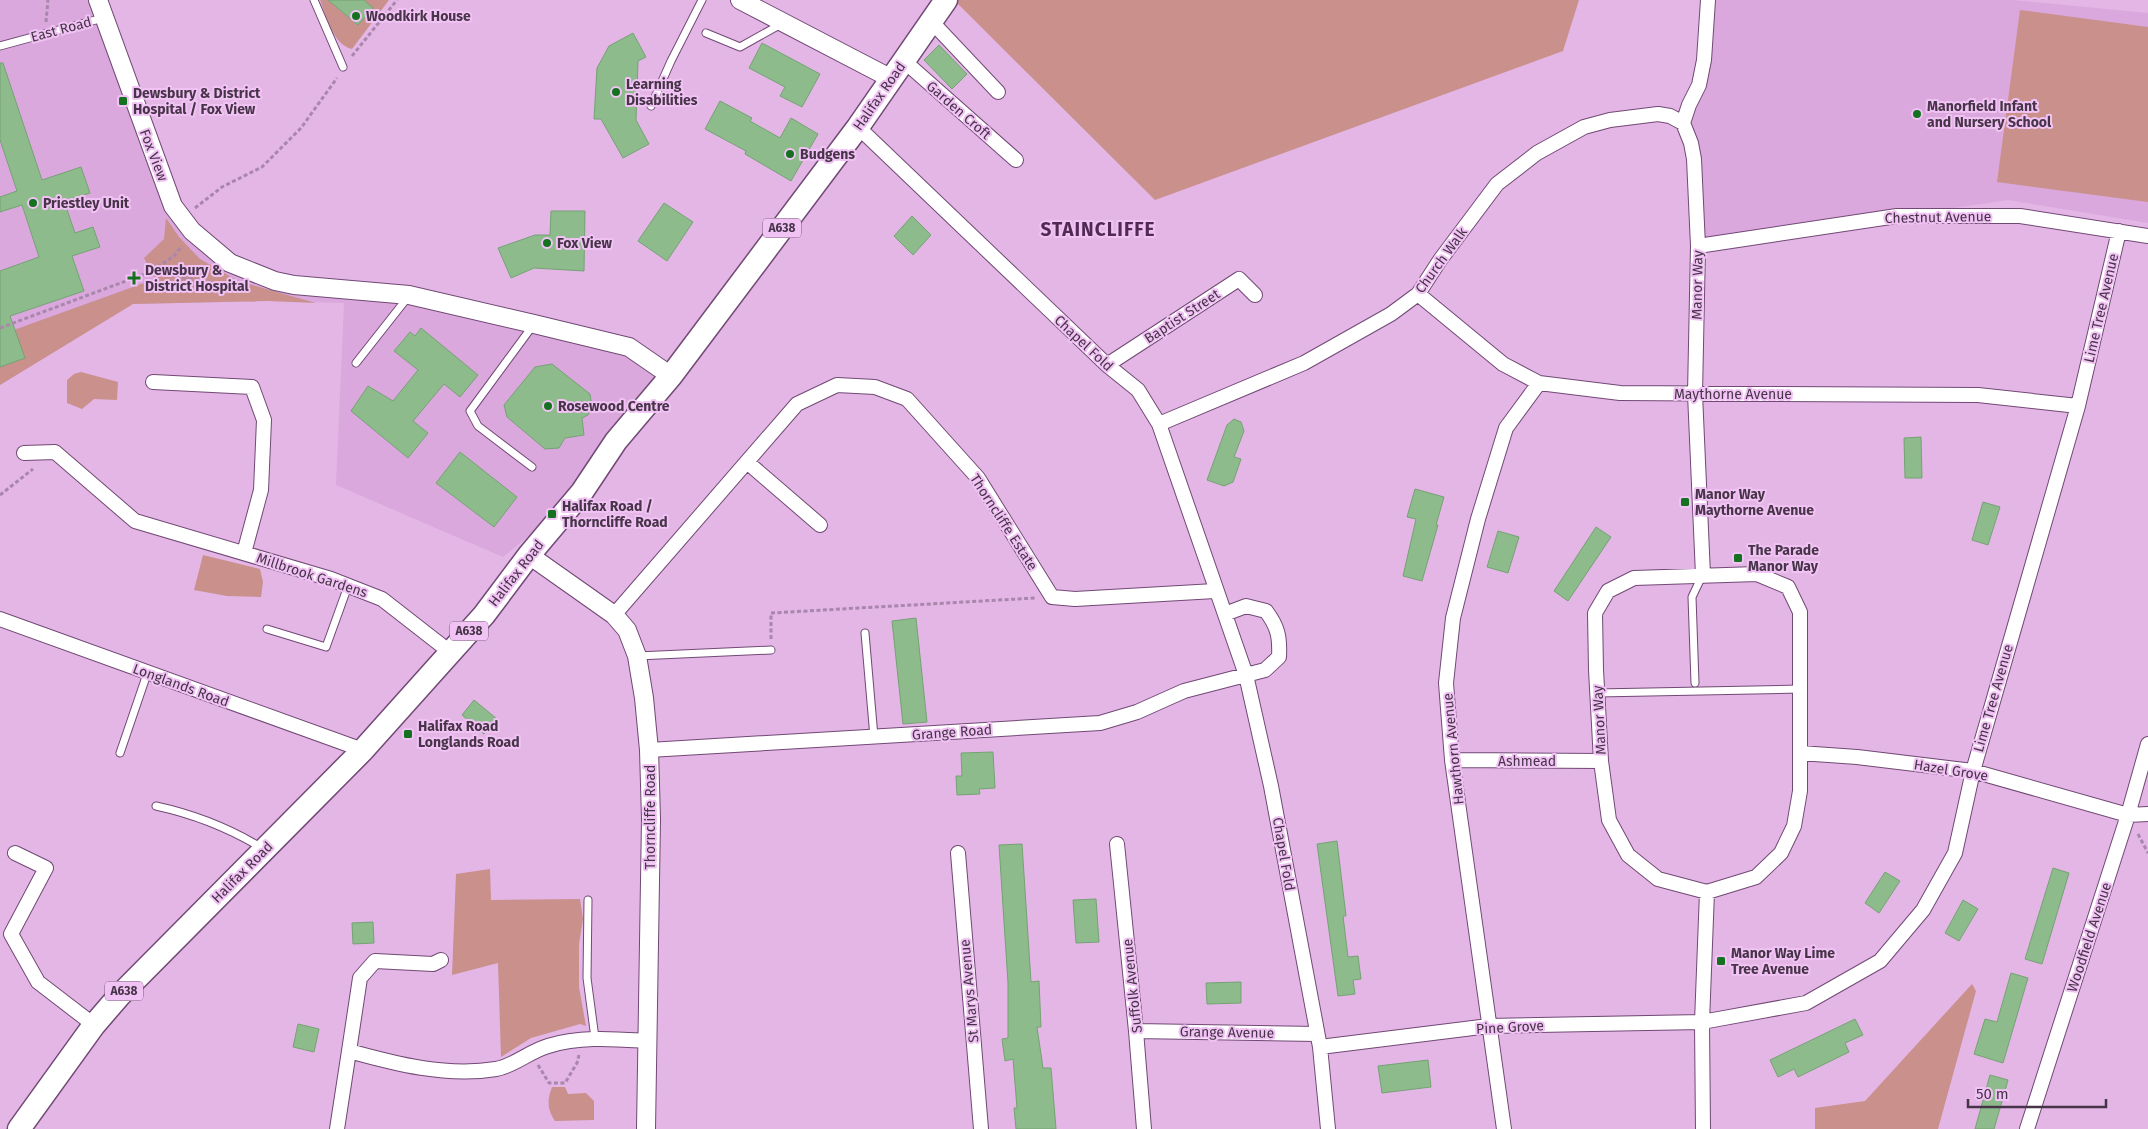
<svg xmlns="http://www.w3.org/2000/svg" width="2148" height="1129" font-family="'Fira Sans',sans-serif">
	<rect width="100%" height="100%" fill="#e3b6e6"/>
	<!-- built -->
	<path fill="#daa8dd" d="M0,0H98L192,231L275,281L392,293L629,347L671,376L582,492L503,557L336,485L344,303L268,301L133,304L0,385Z
		M1708,0H2013L2148,13V223L2008,200L1698,246L1689,105L1699,85Z"/>
	<!-- green -->
	<path fill="#c9908c" d="M320,0H328L358,25L372,8L364,0H389L352,49C333,45 326,15 320,0Z
		M954,0H1579L1563,51L1155,200Z
		M2020,10L2148,27V202L1997,182Z
		M166,218L179,237L200,259L238,281L316,303L268,301L133,304L0,385V335L155,279L144,258L164,239Z
		M81,372L118,382L117,400L94,399L82,409L67,403V380L74,374Z
		M203,555L260,569L263,582L261,597L227,596L194,590Z
		M490,869L491,900L580,899L583,919L579,944V987L586,1026L580,1024L531,1038L501,1057L498,963L452,975L456,874Z
		M1972,984L1976,991L1938,1129H1815V1108L1865,1101Z
		M552,1087H565L568,1094L586,1093L594,1101V1120L555,1121C547,1109 547,1100 552,1087Z"/>
	<!-- building -->
	<path fill="#8dbb8c" stroke="#75a274" d="M328,0H364L373,8L358,25Z
		M633,33L646,57L638,61L636,120L649,144L623,158L601,119H594L597,68L609,46Z
		M762,43L820,74L802,107L780,96L785,87L749,68Z
		M939,45L967,74L952,89L924,60Z
		M0,63H3L42,180L81,167L90,193L64,201L75,233L93,227L100,247L72,256L84,291L10,316L25,358L0,367V271L39,257L22,205L0,212V197L17,191L0,140Z
		M720,101L752,118L750,121L780,138L791,118L818,134L791,181L745,154L746,151L705,129Z
		M664,203L693,222L667,261L638,241Z
		M551,211H585L584,271L534,268L511,278L498,248L535,235H550Z
		M912,216L931,235L913,255L894,236Z
		M421,328L478,375L460,397L444,384L413,421L428,433L408,458L351,411L368,386L393,401L418,370L394,351L410,332L415,336Z
		M552,364L590,394L592,407L588,415L582,418L584,435L565,438L559,448L545,449L507,417L504,405L535,367Z
		M1234,419L1241,422L1244,431L1234,457L1241,459L1233,482L1224,486L1207,480L1227,425Z
		M1921,437L1922,478H1905L1904,438Z
		M460,452L517,497L494,527L436,483Z
		M1415,489L1444,497L1436,525H1438L1422,581L1403,576L1416,519L1407,517Z
		M1983,502L2000,507L1988,545L1972,540Z
		M1596,527L1611,537L1568,601L1554,591Z
		M1498,531L1519,537L1508,573L1487,567Z
		M916,618L927,722L903,724L892,621Z
		M474,700L497,719L484,734L462,715Z
		M993,752L995,788L979,789L980,794L957,795L956,776H962L961,753Z
		M1337,841L1346,916H1343L1348,957L1358,956L1361,979L1353,980L1355,994L1338,996L1317,844Z
		M1022,844L1031,982L1039,981L1041,1027H1037L1043,1068H1051L1056,1129H1016L1014,1108H1017L1013,1059L1005,1061L1002,1039L1008,1038V983L999,845Z
		M2053,868L2069,873L2042,964L2025,959Z
		M1885,872L1900,881L1879,913L1865,903Z
		M1096,899L1099,942L1076,943L1073,900Z
		M1963,900L1978,909L1959,941L1945,933Z
		M373,922L374,943L353,944L352,923Z
		M2011,973L2028,978L2003,1063L1974,1054L1985,1019L1997,1022Z
		M1241,982V1003L1207,1004L1206,983Z
		M1855,1019L1863,1035L1845,1043L1849,1052L1798,1077L1794,1069L1778,1077L1770,1060Z
		M298,1024L319,1029L314,1052L293,1047Z
		M1428,1060L1431,1087L1382,1093L1378,1066Z
		M1990,1075L2008,1080L2003,1098L1994,1129H1975Z"/>
	<g fill="none" stroke-linecap="round" stroke-linejoin="round">
		<defs>
			<path id="service" d="M314,0L343,67
				M706,33L740,47L783,23
				M0,46L103,18
				M651,106L671,61L702,0
				M356,363L408,297
				M532,467L478,426L470,411L534,324
				M267,629L326,647L348,586
				M865,633L874,737
				M637,656L771,650
				M1695,683L1692,597L1702,576
				M1597,693L1801,689
				M120,753L147,674
				M156,806C193,814 229,828 262,848
				M588,900L587,978L595,1038"/>
			<path id="minor" d="M931,21L998,92
				M903,60L1016,160
				M858,127L1107,365L1138,390L1159,424L1246,675L1271,786L1320,1047L1328,1129
				M1698,246L1897,216H2020L2148,236
				M1418,294L1503,364L1539,383L1620,393L1978,395L2078,406
				M1107,365L1239,279L1255,295
				M153,382L252,387L264,420L261,490L244,553
				M1159,424L1304,363L1391,314L1418,294L1440,260L1497,184L1537,153L1584,127L1610,120L1658,114L1670,116L1683,123
				M24,453L55,452L135,521L331,579L382,599L450,652
				M747,462L820,525
				M1757,574L1788,587L1800,612V791L1794,826L1781,853L1756,877L1707,892L1658,879L1628,855L1609,820L1601,761L1596,670L1595,613L1608,591L1634,578Z
				M1703,575L1695,394L1698,246L1694,159L1691,143L1683,123L1689,105L1699,85L1704,60L1708,0
				M614,615L797,404L837,385L875,387L907,399L978,478L1052,597L1075,599L1215,591
				M0,619L363,750
				M649,750L1100,723L1137,712L1184,691L1265,670L1279,657C1280,637 1278,627 1266,611L1246,606L1225,614
				M1800,753L1857,757L1973,771L2128,815L2148,814
				M1452,760L1601,761
				M1117,844L1136,1031L1144,1129
				M15,853L46,868L11,934L38,982L94,1025
				M958,853L981,1129
				M441,960L433,964L375,961L360,978L349,1051C396,1064 446,1077 496,1069C514,1066 530,1051 548,1046C580,1036 614,1039 647,1041
				M1136,1031L1317,1034
				M1320,1047L1489,1026L1702,1022L1806,1003L1880,961L1923,910L1955,853L1973,771L2078,406L2119,231
				M337,1129L349,1051
				M1504,1129L1452,760L1446,683L1453,618L1478,519L1506,428L1539,383
				M1703,1129L1702,1022L1707,892
				M2027,1129L2128,815L2148,744"/>
			<path id="tertiary" d="M98,0L173,206L192,231L230,263L275,281L294,285L409,295L534,324L629,347L671,376
				M740,0L890,78
				M529,555L614,615L627,630L637,656L644,698L649,750L651,819L646,1129"/>
			<path id="primary" d="M19,1129L94,1025L119,996L363,750L484,615L529,555L582,492L616,441L671,376L858,127L946,0"/>
		</defs>
		<!-- service casing -->
		<use href="#service" stroke="#714974" stroke-width="9"/>
		<!-- minor casing -->
		<use href="#minor" stroke="#714974" stroke-width="16"/>
		<!-- tertiary casing -->
		<use href="#tertiary" stroke="#714974" stroke-width="20"/>
		<!-- primary casing -->
		<use href="#primary" stroke="#714974" stroke-width="25"/>
		<!-- path -->
		<path stroke="#a986ac" stroke-width="3" stroke-dasharray="4 2.5" stroke-linecap="butt" d="M46,22L48,0
			M352,56L397,0
			M195,208L222,187L262,167L301,128L337,78
			M150,272L238,287
			M0,328L150,272L174,256L182,246
			M0,495L33,469
			M771,639V613L1035,598
			M2138,834L2148,853
			M538,1065L549,1083H565L577,1063L579,1055"/>
		<!-- service -->
		<use href="#service" stroke="#fff" stroke-width="7"/>
		<!-- minor -->
		<use href="#minor" stroke="#fff" stroke-width="14"/>
		<!-- tertiary -->
		<use href="#tertiary" stroke="#fff" stroke-width="18"/>
		<!-- primary -->
		<use href="#primary" stroke="#fff" stroke-width="22"/>
	</g>
	<!-- markers -->
	<g fill="#14711f" stroke="#f1c3f4" stroke-width="2">
		<circle cx="356" cy="16" r="5"/>
		<circle cx="616" cy="92" r="5"/>
		<rect x="118" y="96" width="10" height="10" rx="2.5"/>
		<circle cx="1917" cy="114" r="5"/>
		<circle cx="790" cy="154" r="5"/>
		<circle cx="33" cy="203" r="5"/>
		<circle cx="547" cy="243" r="5"/>
		<path d="M131.5 270.5h5v5h5v5h-5v5h-5v-5h-5v-5h5z"/>
		<circle cx="548" cy="406" r="5"/>
		<rect x="1680" y="497" width="10" height="10" rx="2.5"/>
		<rect x="547" y="509" width="10" height="10" rx="2.5"/>
		<rect x="1733" y="553" width="10" height="10" rx="2.5"/>
		<rect x="403" y="729" width="10" height="10" rx="2.5"/>
		<rect x="1716" y="956" width="10" height="10" rx="2.5"/>
	</g>
	<g text-anchor="middle" stroke-width="4" stroke-linejoin="round" paint-order="stroke">
		<!-- shield labels -->
		<g fill="#f1c3f4" stroke="#7a5f7c" stroke-width="1">
			<rect x="763" y="218.5" width="38" height="19" rx="4"/>
			<rect x="450" y="621.5" width="38" height="19" rx="4"/>
			<rect x="105" y="981.5" width="38" height="19" rx="4"/>
		</g>
		<g font-size="12" font-weight="bold" fill="#473448">
			<text x="782" y="232">A638</text>
			<text x="469" y="635">A638</text>
			<text x="124" y="995">A638</text>
		</g>
		<!-- poi labels -->
		<g font-size="14" font-weight="bold" fill="#473448" stroke="#f1c3f4" text-anchor="start">
			<text x="366" y="21">Woodkirk House</text>
			<text x="626" y="89">Learning<tspan x="626" dy="16">Disabilities</tspan></text>
			<text x="133" y="98">Dewsbury &amp; District<tspan x="133" dy="16">Hospital / Fox View</tspan></text>
			<text x="1927" y="111">Manorfield Infant<tspan x="1927" dy="16">and Nursery School</tspan></text>
			<text x="800" y="159">Budgens</text>
			<text x="43" y="208">Priestley Unit</text>
			<text x="557" y="248">Fox View</text>
			<text x="145" y="275">Dewsbury &amp;<tspan x="145" dy="16">District Hospital</tspan></text>
			<text x="558" y="411">Rosewood Centre</text>
			<text x="1695" y="499">Manor Way<tspan x="1695" dy="16">Maythorne Avenue</tspan></text>
			<text x="562" y="511">Halifax Road /<tspan x="562" dy="16">Thorncliffe Road</tspan></text>
			<text x="1748" y="555">The Parade<tspan x="1748" dy="16">Manor Way</tspan></text>
			<text x="418" y="731">Halifax Road<tspan x="418" dy="16">Longlands Road</tspan></text>
			<text x="1731" y="958">Manor Way Lime<tspan x="1731" dy="16">Tree Avenue</tspan></text>
		</g>
		<!-- street labels -->
		<g font-size="14" fill="#473448" stroke="#f1c3f4">
			<text transform="translate(61 29) rotate(-15)" y="5">East Road</text>
			<text transform="translate(879 96) rotate(-55)" y="5">Halifax Road</text>
			<text transform="translate(959 110) rotate(41)" y="5">Garden Croft</text>
			<text transform="translate(154 155) rotate(69)" y="5">Fox View</text>
			<text transform="translate(1938 217) rotate(-1)" y="5">Chestnut Avenue</text>
			<text transform="translate(1441 260) rotate(-54)" y="5">Church Walk</text>
			<text transform="translate(1697 285) rotate(-89)" y="5">Manor Way</text>
			<text transform="translate(2101 308) rotate(-77)" y="5">Lime Tree Avenue</text>
			<text transform="translate(1182 316) rotate(-33)" y="5">Baptist Street</text>
			<text transform="translate(1084 343) rotate(43)" y="5">Chapel Fold</text>
			<text x="1733" y="399">Maythorne Avenue</text>
			<text transform="translate(1004 522) rotate(57)" y="5">Thorncliffe Estate</text>
			<text transform="translate(516 573) rotate(-52)" y="5">Halifax Road</text>
			<text transform="translate(312 575) rotate(18)" y="5">Millbrook Gardens</text>
			<text transform="translate(181 685) rotate(20)" y="5">Longlands Road</text>
			<text transform="translate(1993 698) rotate(-74)" y="5">Lime Tree Avenue</text>
			<text transform="translate(1599 720) rotate(-93)" y="5">Manor Way</text>
			<text transform="translate(952 732) rotate(-4)" y="5">Grange Road</text>
			<text transform="translate(1453 749) rotate(-96)" y="5">Hawthorn Avenue</text>
			<text x="1527" y="766">Ashmead</text>
			<text transform="translate(1951 770) rotate(9)" y="5">Hazel Grove</text>
			<text transform="translate(650 817) rotate(-90)" y="5">Thorncliffe Road</text>
			<text transform="translate(1284 854) rotate(80)" y="5">Chapel Fold</text>
			<text transform="translate(242 872) rotate(-45)" y="5">Halifax Road</text>
			<text transform="translate(2089 937) rotate(-72)" y="5">Woodfield Avenue</text>
			<text transform="translate(1132 986) rotate(-96)" y="5">Suffolk Avenue</text>
			<text transform="translate(969 991) rotate(-95)" y="5">St Marys Avenue</text>
			<text transform="translate(1510 1027) rotate(-3)" y="5">Pine Grove</text>
			<text transform="translate(1227 1032) rotate(1)" y="5">Grange Avenue</text>
		</g>
		<!-- district labels -->
		<g font-size="19" font-weight="bold" letter-spacing="1" fill="#502a53" stroke="#f1c3f4">
			<text x="1098" y="236">STAINCLIFFE</text>
		</g>
	</g>
	<!-- scale -->
	<path d="M1968 1099v8h138v-8" fill="none" stroke="#473448" stroke-width="2.5"/>
	<text x="1976" y="1099" font-size="15" fill="#473448" stroke="#f1c3f4" stroke-width="4" paint-order="stroke">50 m</text>
</svg>
